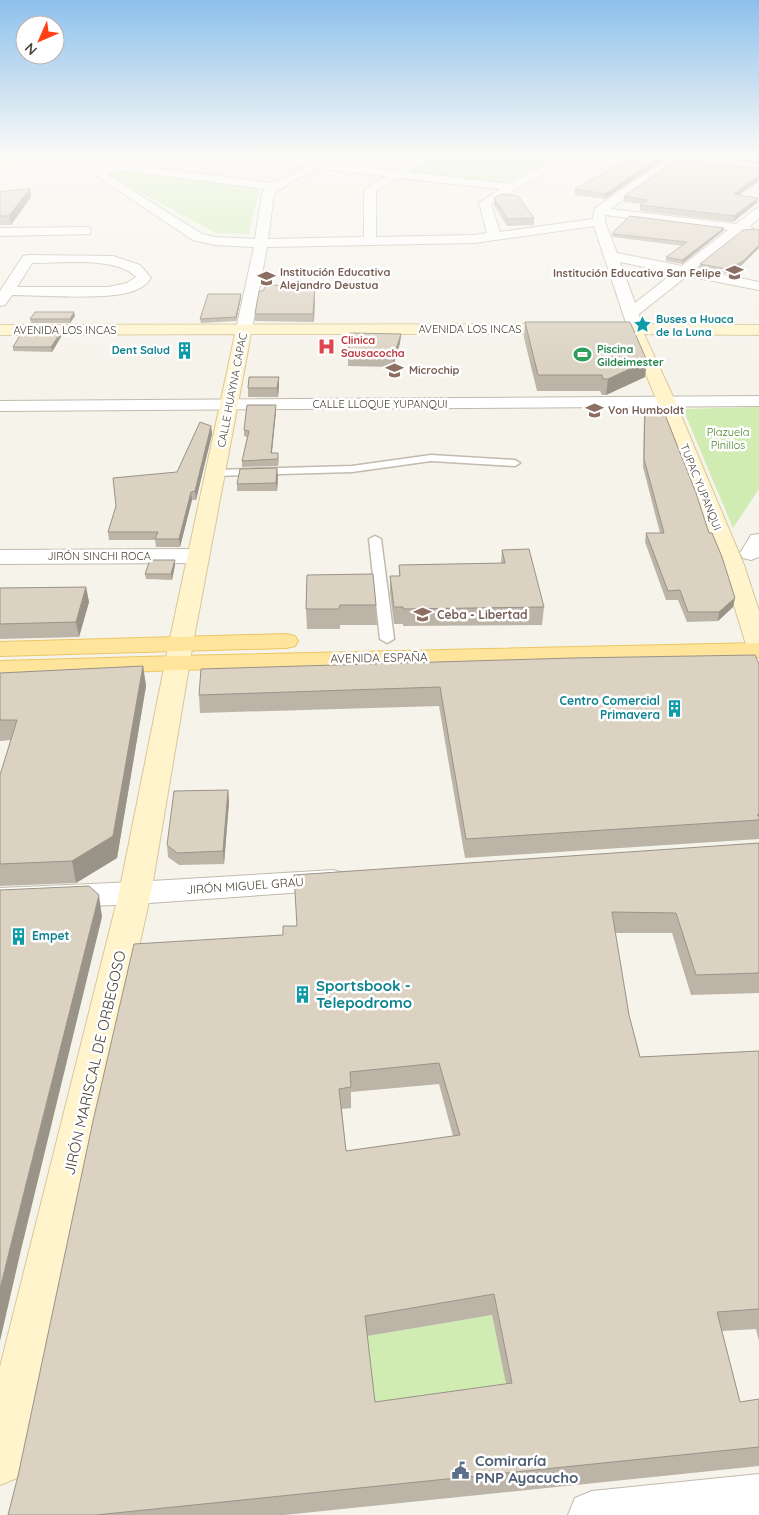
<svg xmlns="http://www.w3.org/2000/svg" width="759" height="1515" font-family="Quicksand,sans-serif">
	<rect width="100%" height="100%" fill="#f6f3eb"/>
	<!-- green -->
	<path fill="#d0ecb2" d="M439,156H555L504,184L408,172Z
		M119,168L259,189L249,234L216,233L109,175Z
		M759,407V489L733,528L683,409Z
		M492,1315L510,1403L375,1422L365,1335Z"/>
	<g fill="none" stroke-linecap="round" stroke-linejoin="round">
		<defs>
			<path id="lane" d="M431,455L515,460L520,463L515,466L431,461L352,472L215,476L210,473L215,470L352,466Z
				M375,536L381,539L394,639L387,643L380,639L369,539Z"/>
			<path id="street" d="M134,156H149L129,165L274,183L305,167L238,159L233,156H267L395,171L420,156H433L408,172L510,184L559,156H572L491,204L500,232L593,219L595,208L664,161L657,159L656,156H683L759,165V171L677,162L610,209L736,224L755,209L759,208V218L750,226L754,229L752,232H742L695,269L759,282V290L687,276L639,314L642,329L639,332H629L594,226L474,243L267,247L252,329L249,332H239L236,329L254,247L215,245L193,240L95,175L105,167ZM319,169L386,176L364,190V237L268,239L274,194L291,182ZM117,170L266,189L262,193L255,239L215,237L202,234L108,175ZM399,178L500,189L479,203L487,233L474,235L376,237V191ZM605,215L728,230L682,266L617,253L605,222ZM620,262L673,273L635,303Z
				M85,227L90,228L91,231L90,234L0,236V228Z
				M28,255L113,256L140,265L151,278C148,283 141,288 136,290C112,301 40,295 12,295L5,305L0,306V291L23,256ZM32,263C60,263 117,256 136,277L127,283L108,287H17Z
				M759,396V406L0,411V401Z
				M759,534V557L751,560L743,558L740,553L751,535Z
				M198,549L206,551L209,556L206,561L198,563L0,564V550Z
				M333,870L344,873L348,880L344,887L333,890L135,904L0,910V888L135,882Z
				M759,1474V1515H568L575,1498L592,1491Z"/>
			<path id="secondary" d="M18,156H33L0,169V162Z
				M634,324L759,325V335L644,334L675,401L744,565L759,611V655L750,653L747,648L722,565L657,401L629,334H251L193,643L151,893L24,1461L17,1478L0,1485V1367L119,893L169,643L235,334L0,335V325Z"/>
			<path id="primary" d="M286,634L295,636L298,641L295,646L286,648L0,656V642Z
				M759,643V657L178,670L0,677V661L178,656Z"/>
		</defs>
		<!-- lane casing -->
		<use href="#lane" stroke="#c2bbad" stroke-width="3"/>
		<!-- street casing -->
		<use href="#street" stroke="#c2bbad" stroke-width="2"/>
		<!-- secondary casing -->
		<use href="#secondary" stroke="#d8c899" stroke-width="2"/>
		<!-- primary casing -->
		<use href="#primary" stroke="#eac665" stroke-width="2"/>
		<!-- lane -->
		<use href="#lane" fill="#fff" fill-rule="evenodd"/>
		<!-- street -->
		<use href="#street" fill="#fff" fill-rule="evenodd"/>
		<!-- secondary -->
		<use href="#secondary" fill="#fff4cc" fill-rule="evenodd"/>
		<!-- primary -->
		<use href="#primary" fill="#ffe59b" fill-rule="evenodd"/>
	</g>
	<!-- wall -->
	<path fill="#bcb5a7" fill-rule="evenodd" d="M699,156H759V163Z
		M660,157V162L605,199L575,195V189Z
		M30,188L31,197L11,225H0V192Z
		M738,195L757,203L733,222L640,211V205L641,204L624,202V196Z
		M494,198L534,218V225L507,226L494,205Z
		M724,228L723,231L682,264L666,261V257L683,246L613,237L612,236L613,232Z
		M700,264L742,265L726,273L699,268Z
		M315,293L314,322L255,321V314Z
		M241,294V298L236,321L201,323L200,319Z
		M75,316L70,323H31L30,319Z
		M525,322L645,377L606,395H602L600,391H537L524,338Z
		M61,332V337L52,352L13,351V347Z
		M401,334L400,343L393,367L348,366V358Z
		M279,377V386L278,397H248V388Z
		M645,407L709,533L735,598L733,607L718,621L687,622L678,600H666L645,542L646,533H660L643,467L644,415Z
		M276,411L272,453L279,460L278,466L242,467V461L247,437L244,436V430Z
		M211,426L212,434L196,500H192L180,547H156L155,540H109L108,532L116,506L177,472Z
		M278,476L277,491H237V484Z
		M502,550L544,607L542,625L403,626V624H394L390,593V576H399V565L501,563Z
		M175,565L172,580L146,579L145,574Z
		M307,575L376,605L377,625H340V629H307L306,609Z
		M86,587L89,602L79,637L0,639V588Z
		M759,664V839L465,858L439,706L200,713L199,695Z
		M143,666L146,686L117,858L76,883L0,886V775L11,740L0,741V673Z
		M228,790L229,802L224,864L179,865L168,857L167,845Z
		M759,843V993L691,995L672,933H615L629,1015L640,1057L759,1051V1341L756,1329L722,1331L740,1402L759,1399V1466L284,1515H8L283,935L297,926ZM439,1084L453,1136L346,1151L342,1109L351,1108V1092ZM492,1315L506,1384L375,1402L367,1336Z"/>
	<!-- shaded-wall -->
	<path fill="#999388" d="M660,157V162L605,199V194Z
		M759,176V181L732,200L733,194Z
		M30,188L31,197L11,225L9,216Z
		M758,198L757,203L733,222L734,216Z
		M724,228L723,231L682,264V260Z
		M759,245V248L742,265L726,273L727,269Z
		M315,286V293L314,322L313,314Z
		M241,294V298L236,321V317Z
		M74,312L75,316L70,323V319Z
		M61,332V337L52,352L51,347Z
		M401,334L400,343L393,367V358Z
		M647,361L645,377L606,395L608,379Z
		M279,377V386L278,397L277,388Z
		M276,405V411L271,460V453Z
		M211,426L212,434L196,500L195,491Z
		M277,468L278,476L277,491L276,483Z
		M191,492L192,500L180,547L179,539Z
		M175,560V565L172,580L171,574Z
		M86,587L89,602L79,637L76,622Z
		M735,598L733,607L718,621L719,612Z
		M143,666L146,686L117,858L76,883L72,861Z
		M228,790L229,802L224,864L223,851Z
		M99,895L102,917L21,1250L0,1341V1289L15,1228Z"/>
	<!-- building -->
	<path fill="#dbd2c2" stroke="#999388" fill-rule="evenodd" d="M633,156H659L660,157L605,194L575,189Z
		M742,156H759V158Z
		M678,159L759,168V176L733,194L758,198L734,216L640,205L647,200L624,196Z
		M30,188L9,216H0V192Z
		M501,194L518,196L534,218L508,219L494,198Z
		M630,216L724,228L682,260L666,257L687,242L613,234V232Z
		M754,229L759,230V245L743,261L727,269L700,264L743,230Z
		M266,285L315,286L313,314H255L259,291H263Z
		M208,294H241L236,317L200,319Z
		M35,312H74L70,319H30Z
		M525,322H630L647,361L608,379H603L602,375H538Z
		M22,332H61L51,347H13Z
		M350,333L401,334L393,358H348Z
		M249,377H279L277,388H248Z
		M247,405H276L271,453H278V459L242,461L249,431L244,430Z
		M645,407H662L696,493L709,533H712L722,557L735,598L719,612H688L680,590L668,591L646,533H664L644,459Z
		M200,422L211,426L195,491L191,492L179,539H155L158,532H108L116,506L113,478L177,472Z
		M277,468L276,483L237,484L240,469Z
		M529,549L544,607L403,609V607H394L390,576H400L399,565L505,563L502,550Z
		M150,560H175L171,574H145Z
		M373,574L376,605H340L339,609H306L307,575Z
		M86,587L76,622L0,624V588Z
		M755,655L759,664V814L757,815L759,816V820L466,839L440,687L199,695L201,669L572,658Z
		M143,666L113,836L72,861L0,864V775L17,720H0V673Z
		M228,790L223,851L177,853L167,845L174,791Z
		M759,843V973L696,975L676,913L612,912L629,1015L640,1057L759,1051V1309L717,1312L740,1402L759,1399V1447L96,1515H8L18,1476L93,1121L134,944L283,935V926H297L294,875ZM439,1063L460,1135L346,1151L339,1089L351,1087L350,1072ZM494,1294L512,1383L375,1402L365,1316Z
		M89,886L99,895L15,1228L0,1289V890Z"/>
	<!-- sky -->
	<linearGradient id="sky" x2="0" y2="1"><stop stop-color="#8dc0ed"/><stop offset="0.42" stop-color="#fbfaf6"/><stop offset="1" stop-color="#fbfaf6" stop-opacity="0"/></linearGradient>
	<rect width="759" height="368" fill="url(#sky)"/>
	<!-- icons -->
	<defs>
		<symbol id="school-bare" viewBox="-9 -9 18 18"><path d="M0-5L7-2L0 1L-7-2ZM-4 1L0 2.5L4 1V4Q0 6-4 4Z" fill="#8d6e63" stroke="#fff" stroke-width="2.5" paint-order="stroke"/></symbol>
		<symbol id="sight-bare" viewBox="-9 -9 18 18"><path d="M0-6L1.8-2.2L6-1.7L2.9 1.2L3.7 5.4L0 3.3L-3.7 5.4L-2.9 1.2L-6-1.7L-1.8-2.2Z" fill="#0f9aa8" stroke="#fff" stroke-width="2.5" paint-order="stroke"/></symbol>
		<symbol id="hospital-bare" viewBox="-9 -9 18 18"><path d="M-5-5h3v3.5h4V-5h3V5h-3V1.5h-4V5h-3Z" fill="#e0444e" stroke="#fff" stroke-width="2.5" paint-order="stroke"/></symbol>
		<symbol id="building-bare" viewBox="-9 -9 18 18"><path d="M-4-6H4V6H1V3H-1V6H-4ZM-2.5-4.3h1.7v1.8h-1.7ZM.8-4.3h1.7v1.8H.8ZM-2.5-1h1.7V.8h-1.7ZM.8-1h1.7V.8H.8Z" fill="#0f9aa8" stroke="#fff" stroke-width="2.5" paint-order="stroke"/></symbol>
		<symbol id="stadium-bare" viewBox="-9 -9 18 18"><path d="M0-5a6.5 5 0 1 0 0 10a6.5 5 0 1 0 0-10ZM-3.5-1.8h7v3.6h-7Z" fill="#2e9e5b" stroke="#fff" stroke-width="2.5" paint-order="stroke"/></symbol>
		<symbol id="civic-bare" viewBox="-9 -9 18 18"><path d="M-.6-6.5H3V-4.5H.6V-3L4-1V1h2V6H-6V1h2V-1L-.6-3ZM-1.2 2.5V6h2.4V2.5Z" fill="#5c6f8a" stroke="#fff" stroke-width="2.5" paint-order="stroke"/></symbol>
	</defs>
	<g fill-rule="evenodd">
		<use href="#school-bare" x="722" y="260" width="25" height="25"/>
		<use href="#school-bare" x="254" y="266" width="25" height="25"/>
		<use href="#sight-bare" x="630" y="312" width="25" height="25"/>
		<use href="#hospital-bare" x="314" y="334" width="25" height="25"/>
		<use href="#building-bare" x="172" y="338" width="25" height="25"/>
		<use href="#stadium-bare" x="570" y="342" width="25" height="25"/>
		<use href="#school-bare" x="382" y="358" width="25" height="25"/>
		<use href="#school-bare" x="582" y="398" width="25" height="25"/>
		<use href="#school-bare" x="410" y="602" width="25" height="25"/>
		<use href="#building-bare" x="662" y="696" width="25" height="25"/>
		<use href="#building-bare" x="6" y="924" width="25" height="25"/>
		<use href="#building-bare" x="290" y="982" width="25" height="25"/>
		<use href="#civic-bare" x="448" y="1458" width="25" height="25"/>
	</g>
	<g text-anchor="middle" stroke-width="5" stroke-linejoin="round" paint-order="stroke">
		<!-- far-education labels -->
		<g font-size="11" font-weight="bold" fill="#785e54" stroke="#fff" text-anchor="start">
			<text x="280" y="276">Institución Educativa<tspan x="280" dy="13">Alejandro Deustua</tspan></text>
			<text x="721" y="277" text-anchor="end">Institución Educativa San Felipe</text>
			<text x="409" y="374">Microchip</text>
			<text x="608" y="414">Von Humboldt</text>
		</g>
		<!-- far-culture labels -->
		<g font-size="11" font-weight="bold" fill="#0d838f" stroke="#fff" text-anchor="start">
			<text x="656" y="323">Buses a Huaca<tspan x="656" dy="13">de la Luna</tspan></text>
			<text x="170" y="354" text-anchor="end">Dent Salud</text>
		</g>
		<!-- far-street labels -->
		<g font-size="11" fill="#4b4438" stroke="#fff">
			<text x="470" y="333">AVENIDA LOS INCAS</text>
			<text x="65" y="334">AVENIDA LOS INCAS</text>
			<text transform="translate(232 390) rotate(-79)" y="4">CALLE HUAYNA CAPAC</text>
			<text x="380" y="408">CALLE LLOQUE YUPANQUI</text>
			<text transform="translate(701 487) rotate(68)" y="4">TUPAC YUPANQUI</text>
			<text x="99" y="560">JIRÓN SINCHI ROCA</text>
		</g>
		<!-- far-health labels -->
		<g font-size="11" font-weight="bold" fill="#be3a42" stroke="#fff" text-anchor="start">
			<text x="341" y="344">Clinica<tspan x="341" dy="13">Sausacocha</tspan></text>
		</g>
		<!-- far-leisure labels -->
		<g font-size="11" font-weight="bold" fill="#27864d" stroke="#fff" text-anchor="start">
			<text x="597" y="353">Piscina<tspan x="597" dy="13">Gildeimester</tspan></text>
		</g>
		<!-- far-park labels -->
		<g font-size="11" fill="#478127" stroke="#fff">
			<text x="728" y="436">Plazuela<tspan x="728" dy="13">Pinillos</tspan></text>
		</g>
		<!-- education labels -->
		<g font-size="12" font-weight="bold" fill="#785e54" stroke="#fff" text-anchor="start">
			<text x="437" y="619">Ceba - Libertad</text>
		</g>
		<!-- street labels -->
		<g font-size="12" fill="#4b4438" stroke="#fff">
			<text transform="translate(379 658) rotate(-1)" y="4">AVENIDA ESPAÑA</text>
			<text transform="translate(245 886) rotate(-4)" y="4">JIRÓN MIGUEL GRAU</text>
		</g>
		<!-- culture labels -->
		<g font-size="12" font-weight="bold" fill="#0d838f" stroke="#fff" text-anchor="end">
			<text x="660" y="705">Centro Comercial<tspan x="660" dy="14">Primavera</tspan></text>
			<text x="32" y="940" text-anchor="start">Empet</text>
		</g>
		<!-- near-culture labels -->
		<g font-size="15" font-weight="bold" fill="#0d838f" stroke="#fff" text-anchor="start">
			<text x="316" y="991">Sportsbook -<tspan x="316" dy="17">Telepodromo</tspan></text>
		</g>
		<!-- near-street labels -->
		<g font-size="15" fill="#4b4438" stroke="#fff">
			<text transform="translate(95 1063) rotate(-77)" y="5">JIRÓN MARISCAL DE ORBEGOSO</text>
		</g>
		<!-- near-service labels -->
		<g font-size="15" font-weight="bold" fill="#4e5e75" stroke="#fff" text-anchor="start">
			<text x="475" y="1466">Comiraría<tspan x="475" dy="17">PNP Ayacucho</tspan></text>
		</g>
	</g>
	<!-- north arrow -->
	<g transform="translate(40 40) rotate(225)"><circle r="24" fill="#ffffff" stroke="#b7b4af"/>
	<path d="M0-4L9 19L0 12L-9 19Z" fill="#ff4119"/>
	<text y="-8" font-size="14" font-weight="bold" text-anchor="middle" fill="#4b4438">N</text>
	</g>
</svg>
